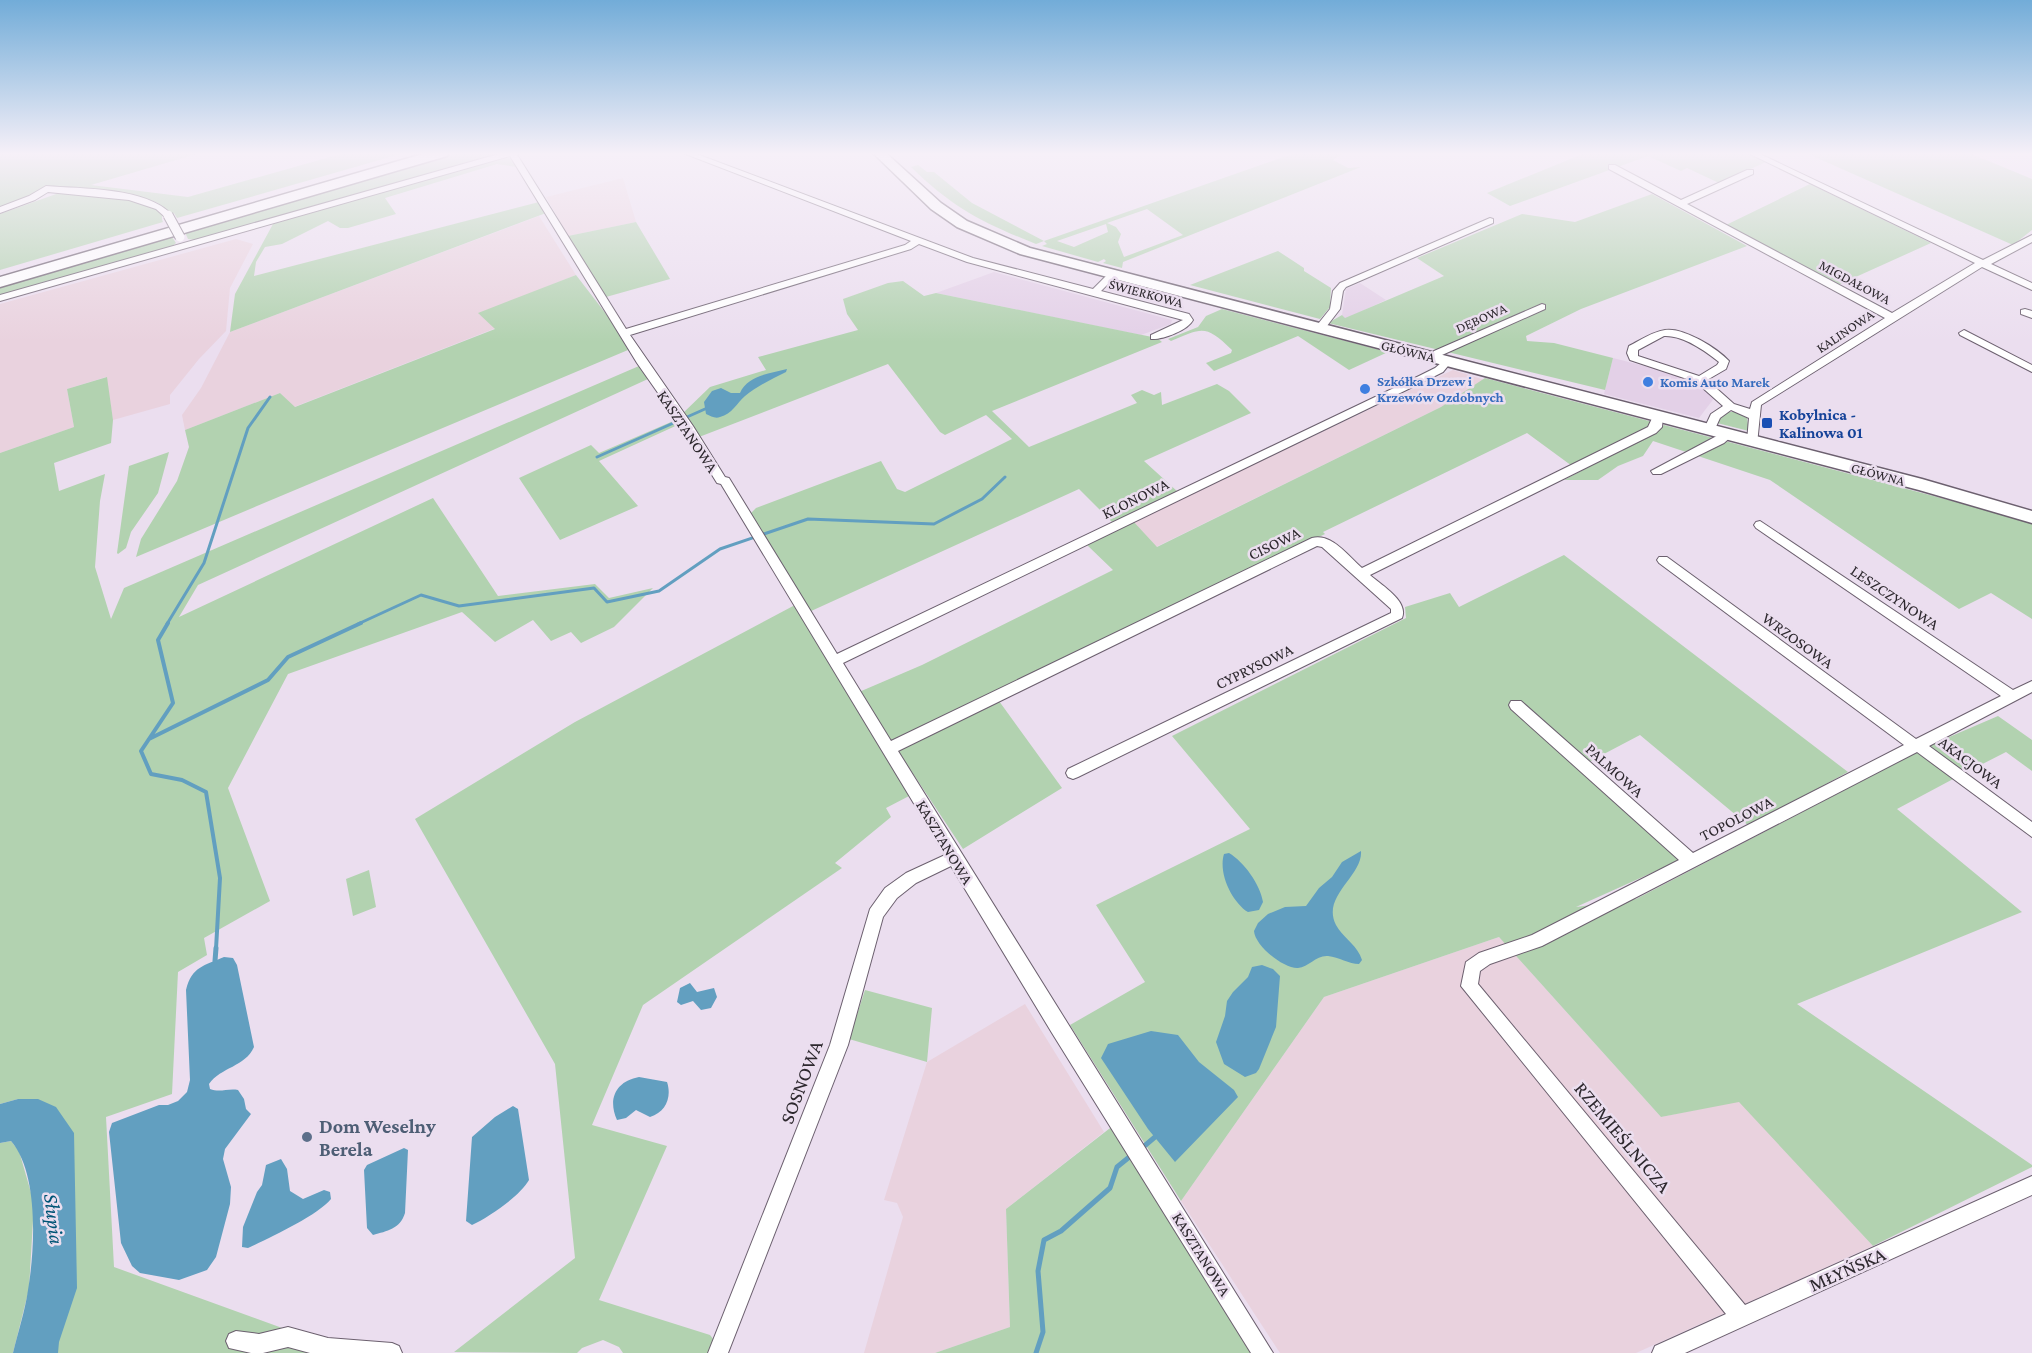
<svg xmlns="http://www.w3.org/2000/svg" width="2032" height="1353" font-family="'Crimson Pro',serif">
	<rect width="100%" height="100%" fill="#ebdeef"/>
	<!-- built -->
	<path fill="#e3d0e7" d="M994,272L1172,320L1171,324L1141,335L936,293Z
		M1360,283L1386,300L1345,319L1342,315L1346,289Z
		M1613,358L1676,374L1715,397L1699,418L1604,394Z"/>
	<!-- industrial -->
	<path fill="#e9d2de" d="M623,178L636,222L568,236L546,197Z
		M539,216L576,275L479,314L496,328L294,407L280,393L185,430L182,415L201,388L230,332Z
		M236,239L253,244L230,288L226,331L199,359L170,395V404L113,420L106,377L67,389L74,427L0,453V304Z
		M1453,370L1485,380L1441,407L1156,547L1133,521Z
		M1499,937L1661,1117L1739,1101L1873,1246L1636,1353H1280L1181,1201L1324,997Z
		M1025,1004L1104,1132L1006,1209L1010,1327L935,1353H864L903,1217L897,1203L884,1200L927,1062Z"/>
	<!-- green -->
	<path fill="#b2d2b0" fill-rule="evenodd" d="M0,153H200L91,185L188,197L344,153H404L177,218L174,213L171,214L158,203L145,198L45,187L30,197L0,207Z
		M455,153H504L196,240L188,239L184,230Z
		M1295,153H1344L1333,160L1348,168L1361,167L1123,262L1122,268L1103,263L1106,261L1104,259L1098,262L1042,246L1047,244L1044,241L1036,244C983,223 953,208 911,167L918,165L927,172H934L972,203L1044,241ZM1147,209L1183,235L1124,257L1118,242L1121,234L1116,227L1107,223ZM1106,224L1108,232L1074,247L1057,241Z
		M1585,153H1748L1766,162L1719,183L1687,168L1681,171L1648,156L1510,206L1487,193Z
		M1806,153H1969L2032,179V230L2013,245Z
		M506,157L511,159L517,167L497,164L385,198L396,214L348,228H340L328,221L282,244L265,247L256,262L254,276L539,202L546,213L230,332L235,294L273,224Z
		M1810,184L1931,243L1838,285L1726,225Z
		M59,193C83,195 144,195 160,211C165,216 160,216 163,222L0,270V214Z
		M1652,194L1747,246L1581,309L1526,336L1527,341L1554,343L1613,358L1605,390L1328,323L1342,315L1345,318L1444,276L1417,258L1522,214L1575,222Z
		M636,222L670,279L606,297L568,236Z
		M170,234L176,243L171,247L0,295V286Z
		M1278,251L1304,268V271L1331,288L1330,307L1320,319L1190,285Z
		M576,275L610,319L628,350L136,557L141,539L177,481L189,447L185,430L280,393L295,407L495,329L478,313Z
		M903,281L924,296L936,293L1157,338L1162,342L992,411L1029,447L1137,403L1131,395L1142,390L1154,395L1161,392L1162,405L1217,384L1229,391L1251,413L1144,461L1178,492L1112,522L1079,489L809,612L750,514L756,508L881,461L897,489L905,492L1012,439L986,415L945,435L940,432L888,364L699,437L682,414L710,387L766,370L758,357L858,330L847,314L843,299L888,283Z
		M1222,309L1388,352L1349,370L1298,336L1214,371L1206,363L1231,353L1232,350C1205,324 1203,328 1171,341L1168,339L1198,327L1206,316Z
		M639,366L648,379L198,585L179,617L433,498L498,596L595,584L609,598L653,588L614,627L581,643L571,632L551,641L533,620L495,642L462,612L288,674L228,788L270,901L204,938L207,955L178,972L172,1094L106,1117L114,1267L351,1353H58V1342L18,1099L0,1104V453L74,427L67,389L107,377L113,420L111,443L54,463L59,491L105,474L100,501L95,567L111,619L124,588Z
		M1485,378L1653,422L1646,430L1572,466L1527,433L1323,532L1325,534L893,743L859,692L922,665L1113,570L1087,545L1133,521L1157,547L1441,407Z
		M1726,412H1735L1747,418L1749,431L1717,423Z
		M678,419L682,423L599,461L638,506L560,540L519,478L591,445L599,453Z
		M1664,425L2032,522V619L1991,593L1959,609L1770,480L1653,441L1643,456L1618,466L1598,480H1564L1651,434Z
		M169,452L158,493L131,532L126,548L118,554L117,553L129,466Z
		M1564,555L1848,772L1749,826L1640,735L1583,765L1687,857L1576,907L1636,899L1919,751L1955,778L1897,809L2022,912L1797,1004L2032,1165V1167L1873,1246L1739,1102L1661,1117L1499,937L1324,997L1181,1201L1070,1025L1145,982L1096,905L1250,829L1172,736L1406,618L1405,607L1450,593L1459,607Z
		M795,605L911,795L886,808L891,817L835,863L842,868L643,1005L592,1125L667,1146L599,1300L710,1335L714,1340L709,1353H623L619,1347L603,1340L582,1348L577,1353L454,1352L575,1258L555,1064L415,819L575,722Z
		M999,701L1062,788L963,849L898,751Z
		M1998,716L2032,740V771L2006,752L1963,774L1926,747Z
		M369,870L376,907L353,916L346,879Z
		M865,990L932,1008L927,1062L849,1039Z
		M1114,1125L1254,1353H935L1010,1327L1006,1209Z
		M11,1141L19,1151L34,1203L29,1289L13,1353H0V1143Z"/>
	<!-- water -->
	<path fill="#629fc0" d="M787,369L786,372C772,379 757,386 745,396C737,403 732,414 720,417C715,419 711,416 706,414L704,402L712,391L721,388L731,393H740C748,375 769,374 787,369Z
		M1361,851C1363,876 1321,896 1336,925C1342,936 1354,943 1360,955L1362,960L1359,964C1349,964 1339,957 1328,956C1316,955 1309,967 1298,968C1284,969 1255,946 1254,931L1258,923L1268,914L1285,907L1306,906L1319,888L1332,877L1342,862Z
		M1229,853C1244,862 1260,884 1263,902L1259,910L1248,912C1232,902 1218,873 1224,854Z
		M224,957L233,958L237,965L254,1047C245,1067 221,1067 209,1084L210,1089C220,1093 228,1088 238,1090L244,1099L246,1109L251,1114L225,1149L223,1159L231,1187L230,1204L216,1257L207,1270L179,1280L140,1273L132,1266L121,1243L109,1132L112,1123L159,1105H168L178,1101L187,1092L190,1080L186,990C192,966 204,966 224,957Z
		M1262,965L1273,969L1280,976L1276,1027L1259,1069L1256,1073L1245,1077L1224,1064L1216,1042L1225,1016L1227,1001L1233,992L1248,977L1252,967Z
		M690,983L697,992L714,988L717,997L711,1008L701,1010L693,1001L681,1005L677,1002L680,988Z
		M1151,1031L1178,1035L1199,1062L1234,1090L1238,1097L1175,1162L1148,1129L1101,1058L1108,1044Z
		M639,1077L667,1082C672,1097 666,1112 650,1117L636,1110L626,1118L617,1120C607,1098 617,1081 639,1077Z
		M18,1099H38L56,1107L74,1133L77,1288L59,1342L58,1353H13C18,1332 25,1311 28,1290C35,1249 39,1173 11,1141L0,1143V1104Z
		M513,1106L518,1109L529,1180C520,1196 489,1217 472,1225L466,1221L472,1137L495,1117Z
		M404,1148L408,1150L405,1213C400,1229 387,1231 373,1235L367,1228L364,1170L367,1165Z
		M281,1159L287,1169L290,1191L303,1199L324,1190L330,1192L331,1199C317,1216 269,1238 248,1248L242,1247L243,1227L257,1192L262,1185L266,1165Z"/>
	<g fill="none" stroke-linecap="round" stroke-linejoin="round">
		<!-- stream-far2 -->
		<path stroke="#629fc0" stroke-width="3" d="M597,457L705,409
			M167,624L204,563L248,428L270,397
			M358,624L421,595L459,606L594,588L607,602L659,591L720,549L808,519L934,524L982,499L1005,477"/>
		<!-- stream-far1 -->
		<path stroke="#629fc0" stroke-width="4" d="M168,623L158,640L173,703L141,751L151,774L182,780L206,792L220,878L216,949
			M149,739L268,680L288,657L361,623"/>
		<!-- stream -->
		<path stroke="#629fc0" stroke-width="5" d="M215,961L216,948
			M1142,1148L1155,1137
			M1036,1353L1043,1332L1038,1271L1044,1240L1061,1231L1110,1188L1117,1167L1133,1154"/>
		<defs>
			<path id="minor" d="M502,153H516L626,329L905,245L911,241L683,153H694L973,258L1093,289L1109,273H1115V277L1101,291L1189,314L1193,320C1188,330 1163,340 1151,339V335L1183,320L967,262L919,244L911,249L630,335L693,426L725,477L729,478L837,654L1419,376L1435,368L1447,358L1452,361L1443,372L1427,380L843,663L891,741L1312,538C1332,533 1348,556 1362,568L1648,427L1654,414L1658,413L1663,416L1662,427L1656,433L1370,575C1381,585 1409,601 1402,618L1078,777L1073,779L1068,777L1066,773L1068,769L1391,613V609L1322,547L1317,546L898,751L1273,1353H1251L1052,1033L951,866L916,883L897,898L883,917L848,1045L728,1353H708L830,1045L870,909L885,888L906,873L945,855L721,484L717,483L684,430L637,363L510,156L0,301V295Z
				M1748,153H1758L1983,260L2032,235V242L1991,264L2032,283V290L1982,267L1761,405L1757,444H1749L1747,441L1749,418L1731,410L1720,418L1714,431H1706L1704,429L1711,414L1723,406L1696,382L1630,360L1627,353L1629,346C1641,340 1652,332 1665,330C1683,327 1717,348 1729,361L1726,369L1707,380L1734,404L1750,409L1752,402L1885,318L1609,169V165H1615L1681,200L1747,170H1753V174L1687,204L1892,313L1975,263ZM1664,336C1683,335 1704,350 1719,362L1717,365L1699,376L1638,356V350Z
				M46,186C82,189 147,187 172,215L165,217L156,209L129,200L48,192L35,200L0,213V207L29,196Z
				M1490,218L1493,219V223L1346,287L1343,291L1340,309L1323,331H1315L1314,329L1330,309L1333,291L1340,283Z
				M1542,304L1545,305V309L1442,355L1438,360H1430L1429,358L1434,351Z
				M2025,309L2032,311V318L2021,314V310Z
				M1964,330L2032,365V372L1960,335L1959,333Z
				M1728,430L1734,434L1724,443L1661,474H1653L1651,471Z
				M1760,521L2013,690L2032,681V692L1929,746L2032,822V837L1917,752L1542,946L1490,964L1480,971L1478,984L1745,1305L2032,1176V1195L1685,1353H1652L1655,1346L1726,1314L1461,986L1466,962L1479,953L1532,935L1679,860L1511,709L1509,705L1511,701H1521L1693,853L1904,745L1659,563L1657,560L1659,557H1667L1916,739L2001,696L1756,528L1754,525L1756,522Z
				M288,1327L328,1338L392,1343L399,1346L402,1353H310L288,1347L263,1353H251L229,1348L226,1341L229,1334L236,1331L259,1334Z"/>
			<path id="primary" d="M873,153H886L941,203L967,221L1030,248L1922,479L2032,511V523L1919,490L1020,254L957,227L931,209Z"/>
			<path id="motorway" d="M426,153H449L447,156L0,287V277Z"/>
		</defs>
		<!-- minor casing -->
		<use href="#minor" stroke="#6c606f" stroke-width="2"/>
		<!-- primary casing -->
		<use href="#primary" stroke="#6c606f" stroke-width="3"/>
		<!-- motorway casing -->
		<use href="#motorway" stroke="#6c606f" stroke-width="3"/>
		<!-- minor -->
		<use href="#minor" fill="#fff" fill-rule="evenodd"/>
		<!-- primary -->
		<use href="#primary" fill="#fff" fill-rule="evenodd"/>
		<!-- motorway -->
		<use href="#motorway" fill="#fff" fill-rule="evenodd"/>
		<defs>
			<path id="minor-bridge" d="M168,215L180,237"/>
		</defs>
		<!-- minor-bridge casing -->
		<use href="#minor-bridge" stroke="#6c606f" stroke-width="11" stroke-linecap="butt"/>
		<!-- minor-bridge -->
		<use href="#minor-bridge" stroke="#fff" stroke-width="9"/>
	</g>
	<!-- sky -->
	<linearGradient id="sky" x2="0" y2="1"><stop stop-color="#72acd8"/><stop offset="0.45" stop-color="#f6f0f8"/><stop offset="1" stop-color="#f6f0f8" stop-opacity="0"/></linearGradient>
	<rect width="2032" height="342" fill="url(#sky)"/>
	<!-- markers -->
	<g fill="#3f7fe0" stroke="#ebdeef" stroke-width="2">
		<circle cx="1648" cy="382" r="6"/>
		<circle cx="1365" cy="389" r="6"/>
	</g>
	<rect fill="#1a4fb4" stroke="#ebdeef" stroke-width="2" x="1761" y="417" width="12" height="12" rx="3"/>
	<circle fill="#5c6f8a" stroke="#ebdeef" stroke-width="2" cx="307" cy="1137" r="6"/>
	<g text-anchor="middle" stroke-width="5" stroke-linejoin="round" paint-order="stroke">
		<!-- far-street labels -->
		<g font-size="14" fill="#2d282e" stroke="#ebdeef">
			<text transform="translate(1855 282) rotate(28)" y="5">MIGDAŁOWA</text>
			<text transform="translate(1146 293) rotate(15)" y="5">ŚWIERKOWA</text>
			<text transform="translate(1481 318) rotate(-24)" y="5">DĘBOWA</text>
			<text transform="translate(1845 331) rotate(-34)" y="5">KALINOWA</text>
			<text transform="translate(1408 351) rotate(14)" y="5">GŁÓWNA</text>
			<text transform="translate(1878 474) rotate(15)" y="5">GŁÓWNA</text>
		</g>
		<!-- far-shop labels -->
		<g font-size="14" font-weight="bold" fill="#366cbe" stroke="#ebdeef" text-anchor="start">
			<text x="1377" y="386">Szkółka Drzew i<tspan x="1377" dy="16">Krzewów Ozdobnych</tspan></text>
			<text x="1660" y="387">Komis Auto Marek</text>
		</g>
		<!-- transit labels -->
		<g font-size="16" font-weight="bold" fill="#164399" stroke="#ebdeef" text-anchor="start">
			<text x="1779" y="420">Kobylnica -<tspan x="1779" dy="18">Kalinowa 01</tspan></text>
		</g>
		<!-- street labels -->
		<g font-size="16" fill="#2d282e" stroke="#ebdeef">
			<text transform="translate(688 431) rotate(56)" y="6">KASZTANOWA</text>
			<text transform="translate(1135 498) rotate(-26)" y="6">KLONOWA</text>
			<text transform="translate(1274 543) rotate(-26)" y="6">CISOWA</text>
			<text transform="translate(1895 597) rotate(34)" y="6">LESZCZYNOWA</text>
			<text transform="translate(1798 640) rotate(36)" y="6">WRZOSOWA</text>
			<text transform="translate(1254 666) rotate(-26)" y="6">CYPRYSOWA</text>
			<text transform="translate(1971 762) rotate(37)" y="6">AKACJOWA</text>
			<text transform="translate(1615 770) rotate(42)" y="6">PALMOWA</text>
			<text transform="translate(1736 818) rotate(-27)" y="6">TOPOLOWA</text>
			<text transform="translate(945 842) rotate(59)" y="6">KASZTANOWA</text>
			<text transform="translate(1202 1254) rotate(58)" y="6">KASZTANOWA</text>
		</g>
		<!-- near-street labels -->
		<g font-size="20" fill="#2d282e" stroke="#ebdeef">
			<text transform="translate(801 1082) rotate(-69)" y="7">SOSNOWA</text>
			<text transform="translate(1623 1137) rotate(50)" y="7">RZEMIEŚLNICZA</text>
			<text transform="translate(1847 1269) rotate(-24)" y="7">MŁYŃSKA</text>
		</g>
		<!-- near-service labels -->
		<g font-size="20" font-weight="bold" fill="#4e5e75" stroke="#ebdeef" text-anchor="start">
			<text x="319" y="1133">Dom Weselny<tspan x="319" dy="23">Berela</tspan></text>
		</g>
		<!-- near-water labels -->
		<g font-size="21" font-style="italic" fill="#005475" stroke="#ebdeef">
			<text transform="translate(54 1219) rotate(83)" y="7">Słupia</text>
		</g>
	</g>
</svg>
